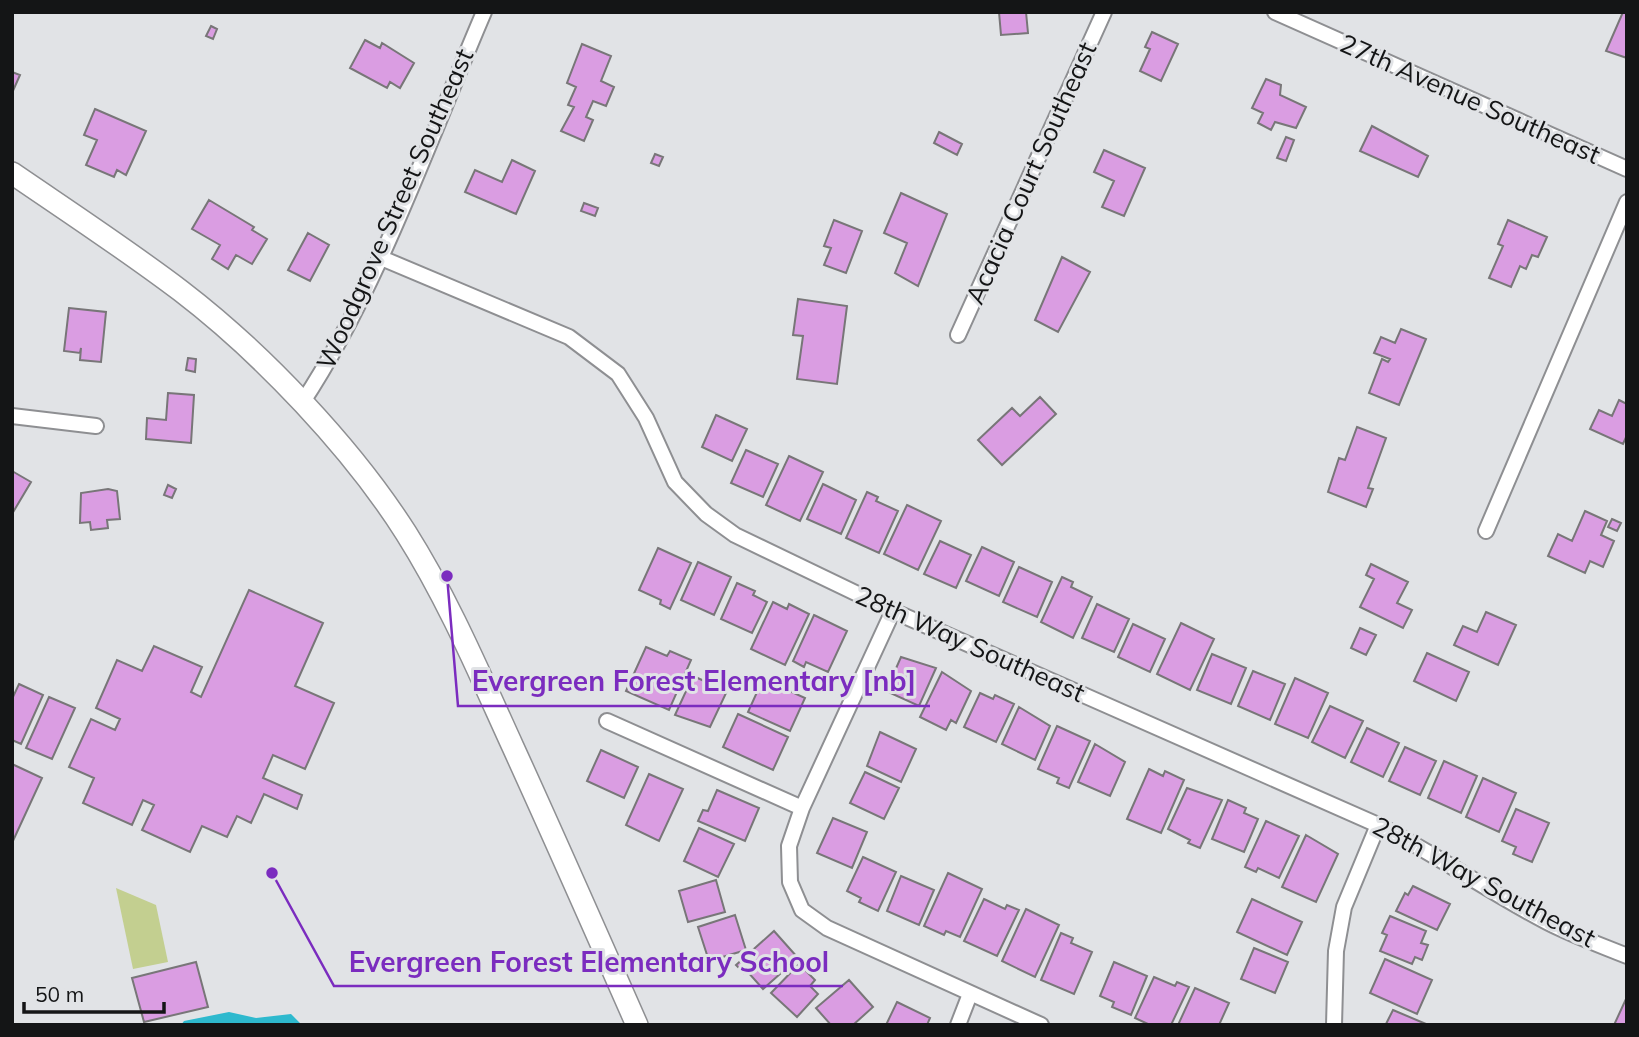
<svg xmlns="http://www.w3.org/2000/svg" width="1639" height="1037" font-family="Mulish,sans-serif">
	<rect width="100%" height="100%" fill="#e1e3e6"/>
	<!-- green -->
	<path fill="#c3cf90" d="M116,888L156,905L168,962L133,969Z"/>
	<!-- water -->
	<path fill="#2eb9ce" d="M229,1012L256,1018L291,1014L302,1025H181L184,1021Z"/>
	<!-- building -->
	<path fill="#da9de2" stroke="#787678" stroke-width="2" d="M999,12H1026L1028,33L1001,35Z
		M1623,12H1627V58L1606,51Z
		M211,26L217,29L213,39L206,36Z
		M1152,32L1178,44L1161,81L1140,71L1150,49L1145,47Z
		M365,40L380,48L382,43L414,63L400,88L390,82L387,88L350,68Z
		M582,44L611,56L601,81L614,87L606,106L593,101L586,117L593,120L584,141L561,131L574,107L568,105L576,87L567,83Z
		M12,72L20,75L12,93Z
		M1266,79L1281,85L1280,95L1306,107L1296,128L1275,122L1271,130L1258,123L1263,113L1252,108Z
		M95,109L146,131L126,175L117,170L114,177L86,165L97,140L84,135Z
		M1372,126L1428,156L1418,177L1360,151Z
		M939,132L962,144L957,155L934,143Z
		M1286,137L1294,140L1286,161L1277,158Z
		M1104,150L1145,168L1124,216L1102,207L1114,181L1094,172Z
		M655,154L663,157L659,166L651,163Z
		M512,160L535,171L516,214L465,192L475,170L502,182Z
		M901,193L947,214L918,286L895,273L907,243L884,233Z
		M209,200L254,227L252,230L267,239L252,264L236,255L228,269L212,259L220,245L192,229Z
		M584,203L598,208L595,216L581,211Z
		M834,220L862,231L846,273L824,265L831,248L824,246Z
		M1508,220L1547,237L1538,257L1532,255L1526,269L1520,266L1511,287L1489,278L1503,246L1498,244Z
		M308,233L329,245L310,281L288,270Z
		M1062,257L1090,272L1058,332L1035,320Z
		M798,299L847,306L837,384L797,379L803,336L793,335Z
		M69,308L106,312L101,362L80,360L81,348L80,353L64,351Z
		M1401,329L1426,339L1399,405L1369,393L1382,359L1388,362L1390,359L1374,353L1381,337L1395,343Z
		M188,358L196,359L195,372L186,370Z
		M168,393L194,395L191,443L146,439L147,418L166,420Z
		M1040,397L1056,414L1002,465L978,440L1012,408L1020,416Z
		M1619,400L1627,404V435L1623,444L1590,429L1599,410L1612,416Z
		M716,415L747,429L732,461L702,447Z
		M1357,427L1386,438L1368,488L1373,489L1366,507L1328,492L1339,458L1345,460Z
		M746,450L778,464L763,497L731,483Z
		M789,456L823,472L800,521L766,505Z
		M12,471L31,482L12,514Z
		M823,484L856,500L841,534L807,519Z
		M168,485L176,489L172,498L164,495Z
		M108,489L117,491L120,519L107,520L108,528L91,530L90,522L80,523L81,493Z
		M867,492L878,497L876,501L898,511L879,553L846,538Z
		M907,505L941,521L918,570L884,554Z
		M1585,511L1607,521L1601,535L1614,541L1603,567L1590,561L1585,573L1548,556L1558,534L1572,541Z
		M1612,519L1621,523L1617,531L1608,527Z
		M940,541L971,555L956,588L924,574Z
		M982,547L1014,562L999,596L966,581Z
		M658,548L691,563L670,609L660,604L661,600L639,590Z
		M698,562L731,577L714,615L681,600Z
		M1371,564L1408,582L1397,603L1412,610L1403,628L1360,607L1374,579L1366,575Z
		M1019,567L1052,582L1037,617L1003,602Z
		M1062,577L1073,582L1071,587L1092,597L1073,638L1041,622Z
		M737,583L755,591L753,595L767,602L752,633L721,619Z
		M249,590L323,623L295,686L334,703L305,769L273,755L263,778L302,795L297,809L264,794L251,823L237,816L227,837L202,826L190,852L142,830L154,805L143,800L132,825L83,803L94,778L69,767L91,719L115,730L120,719L96,708L117,660L142,671L154,646L202,667L191,692L201,697Z
		M773,602L787,609L789,604L809,614L785,665L751,649Z
		M1097,604L1129,619L1114,652L1082,638Z
		M1486,612L1516,625L1498,665L1454,645L1463,626L1477,632Z
		M814,615L847,631L828,672L806,662L804,667L793,661Z
		M1181,623L1214,639L1190,690L1157,674Z
		M1133,624L1165,639L1150,672L1118,657Z
		M1360,628L1376,635L1366,655L1351,648Z
		M646,647L667,656L670,651L691,660L669,710L626,691Z
		M1427,653L1469,672L1456,701L1414,681Z
		M1212,654L1246,668L1231,704L1197,690Z
		M901,657L936,668L919,706L886,691Z
		M1253,671L1285,684L1270,720L1238,706Z
		M942,672L971,691L956,723L951,720L946,730L920,717Z
		M693,676L727,691L710,727L675,715Z
		M759,677L805,698L790,731L748,712L758,690L753,688Z
		M1295,678L1328,693L1308,738L1275,724Z
		M19,684L43,695L21,744L12,740V699Z
		M980,693L993,699L995,695L1014,704L996,742L964,727Z
		M49,697L75,708L52,759L26,748Z
		M1330,706L1363,721L1345,758L1312,742Z
		M1019,707L1050,726L1035,760L1002,744Z
		M738,714L788,737L773,770L723,747Z
		M1057,726L1090,741L1069,788L1057,783L1059,778L1038,769Z
		M1367,728L1399,743L1383,777L1351,762Z
		M880,732L916,749L901,782L867,766Z
		M1095,744L1125,762L1110,796L1078,782Z
		M1405,747L1436,761L1420,795L1389,781Z
		M601,750L638,767L624,798L587,781Z
		M1444,761L1477,776L1461,813L1428,798Z
		M12,764L42,778L12,843Z
		M1149,769L1163,776L1165,771L1184,780L1161,833L1127,819Z
		M865,772L899,788L884,819L850,803Z
		M649,774L683,789L659,841L626,825Z
		M1483,778L1516,793L1499,832L1466,817Z
		M1187,788L1222,800L1200,848L1188,843L1190,840L1168,829Z
		M717,790L759,808L745,841L698,821L703,810L708,811Z
		M1228,800L1246,808L1244,813L1258,819L1244,852L1212,839Z
		M1516,809L1549,823L1532,862L1513,854L1516,847L1502,841Z
		M833,818L867,832L852,868L817,853Z
		M1266,821L1299,836L1279,878L1258,868L1256,872L1245,867Z
		M699,828L734,844L718,877L684,861Z
		M1306,835L1338,854L1316,902L1282,887Z
		M863,857L896,872L878,911L859,902L861,898L847,891Z
		M948,873L982,889L960,937L946,931L944,935L924,926Z
		M901,876L934,890L919,925L887,911Z
		M716,880L725,912L688,922L679,891Z
		M1413,886L1450,904L1437,930L1396,911L1405,893L1408,895Z
		M984,899L1005,909L1007,905L1019,910L997,956L964,941Z
		M1252,899L1302,922L1287,955L1237,932Z
		M1026,909L1059,925L1035,977L1002,961Z
		M735,915L746,950L709,961L698,927Z
		M1390,916L1426,931L1421,943L1428,945L1422,960L1415,957L1412,964L1380,951L1387,935L1382,933Z
		M774,931L798,958L763,989L747,971L744,973L736,965Z
		M1061,933L1073,938L1071,943L1092,952L1074,994L1041,980Z
		M1254,948L1288,962L1275,993L1241,979Z
		M1385,959L1432,980L1417,1014L1370,993Z
		M196,962L208,1007L144,1022L132,978Z
		M1114,962L1147,976L1131,1015L1112,1007L1114,1002L1100,996Z
		M799,964L815,980L810,986L818,994L797,1017L771,993Z
		M1154,977L1175,986L1177,982L1189,987L1171,1025H1150L1135,1018Z
		M849,980L873,1007L853,1025H831L816,1008Z
		M1195,988L1229,1003L1219,1025H1178Z
		M1626,999L1627,1025H1614Z
		M897,1002L930,1018L927,1025H886Z
		M1393,1010L1426,1024V1025H1381L1386,1024Z"/>
	<g fill="none" stroke-linecap="round" stroke-linejoin="round">
		<defs>
			<path id="street" d="M1275,12L1627,169
				M379,257L569,337L618,374L646,418L675,482L706,514L735,535L893,611L1378,825C1436,854 1489,892 1547,922C1572,935 1600,945 1627,956
				M958,335L1104,12
				M302,403C378,288 429,140 484,12
				M12,416L96,426
				M1486,531L1627,202
				M893,611L802,808L789,846L790,882L802,910L827,928L1041,1025
				M607,721L802,808
				M958,1025L970,994
				M1334,1025L1336,951L1344,907L1378,825"/>
			<path id="secondary" d="M12,173C69,212 127,250 181,291C262,353 352,448 406,533C449,601 480,675 513,747C555,839 596,932 637,1025"/>
		</defs>
		<!-- street casing -->
		<use href="#street" stroke="#8e8f92" stroke-width="18"/>
		<!-- secondary casing -->
		<use href="#secondary" stroke="#8e8f92" stroke-width="24"/>
		<!-- street -->
		<use href="#street" stroke="#fff" stroke-width="14"/>
		<!-- secondary -->
		<use href="#secondary" stroke="#fff" stroke-width="21"/>
	</g>
	<g text-anchor="middle" stroke-width="6" stroke-linejoin="round" paint-order="stroke">
		<!-- street labels -->
		<g font-size="26" fill="#141516" stroke="#e1e3e6">
			<text transform="translate(1470 99) rotate(24)" y="9">27th Avenue Southeast</text>
			<text transform="translate(1031 173) rotate(-66)" y="9">Acacia Court Southeast</text>
			<text transform="translate(395 209) rotate(-66)" y="9">Woodgrove Street Southeast</text>
			<text transform="translate(970 644) rotate(24)" y="9">28th Way Southeast</text>
			<text transform="translate(1484 882) rotate(28)" y="9">28th Way Southeast</text>
		</g>
	</g>
	<!-- callouts -->
	<path fill="none" stroke="#7b2cbf" stroke-width="2.5" d="M447 576L458 706H930M272 873L334 986H843"/>
	<g fill="#7b2cbf" stroke="#e1e3e6" stroke-width="2.5">
		<circle cx="447" cy="576" r="7"/>
		<circle cx="272" cy="873" r="7"/>
	</g>
	<g font-size="28" text-anchor="middle" font-weight="bold" fill="#7b2cbf" stroke="#e1e3e6" stroke-width="6" stroke-linejoin="round" paint-order="stroke">
		<text x="694" y="691">Evergreen Forest Elementary [nb]</text>
		<text x="589" y="972">Evergreen Forest Elementary School</text>
	</g>
	<!-- border -->
	<rect width="1639" height="1037" fill="none" stroke="#141516" stroke-width="28"/>
	<!-- scale -->
	<path d="M24 1002v10h140v-10" fill="none" stroke="#141516" stroke-width="3.5"/>
	<text x="35" y="1002" font-size="21" fill="#141516" stroke="#e1e3e6" stroke-width="5" paint-order="stroke">50 m</text>
</svg>
